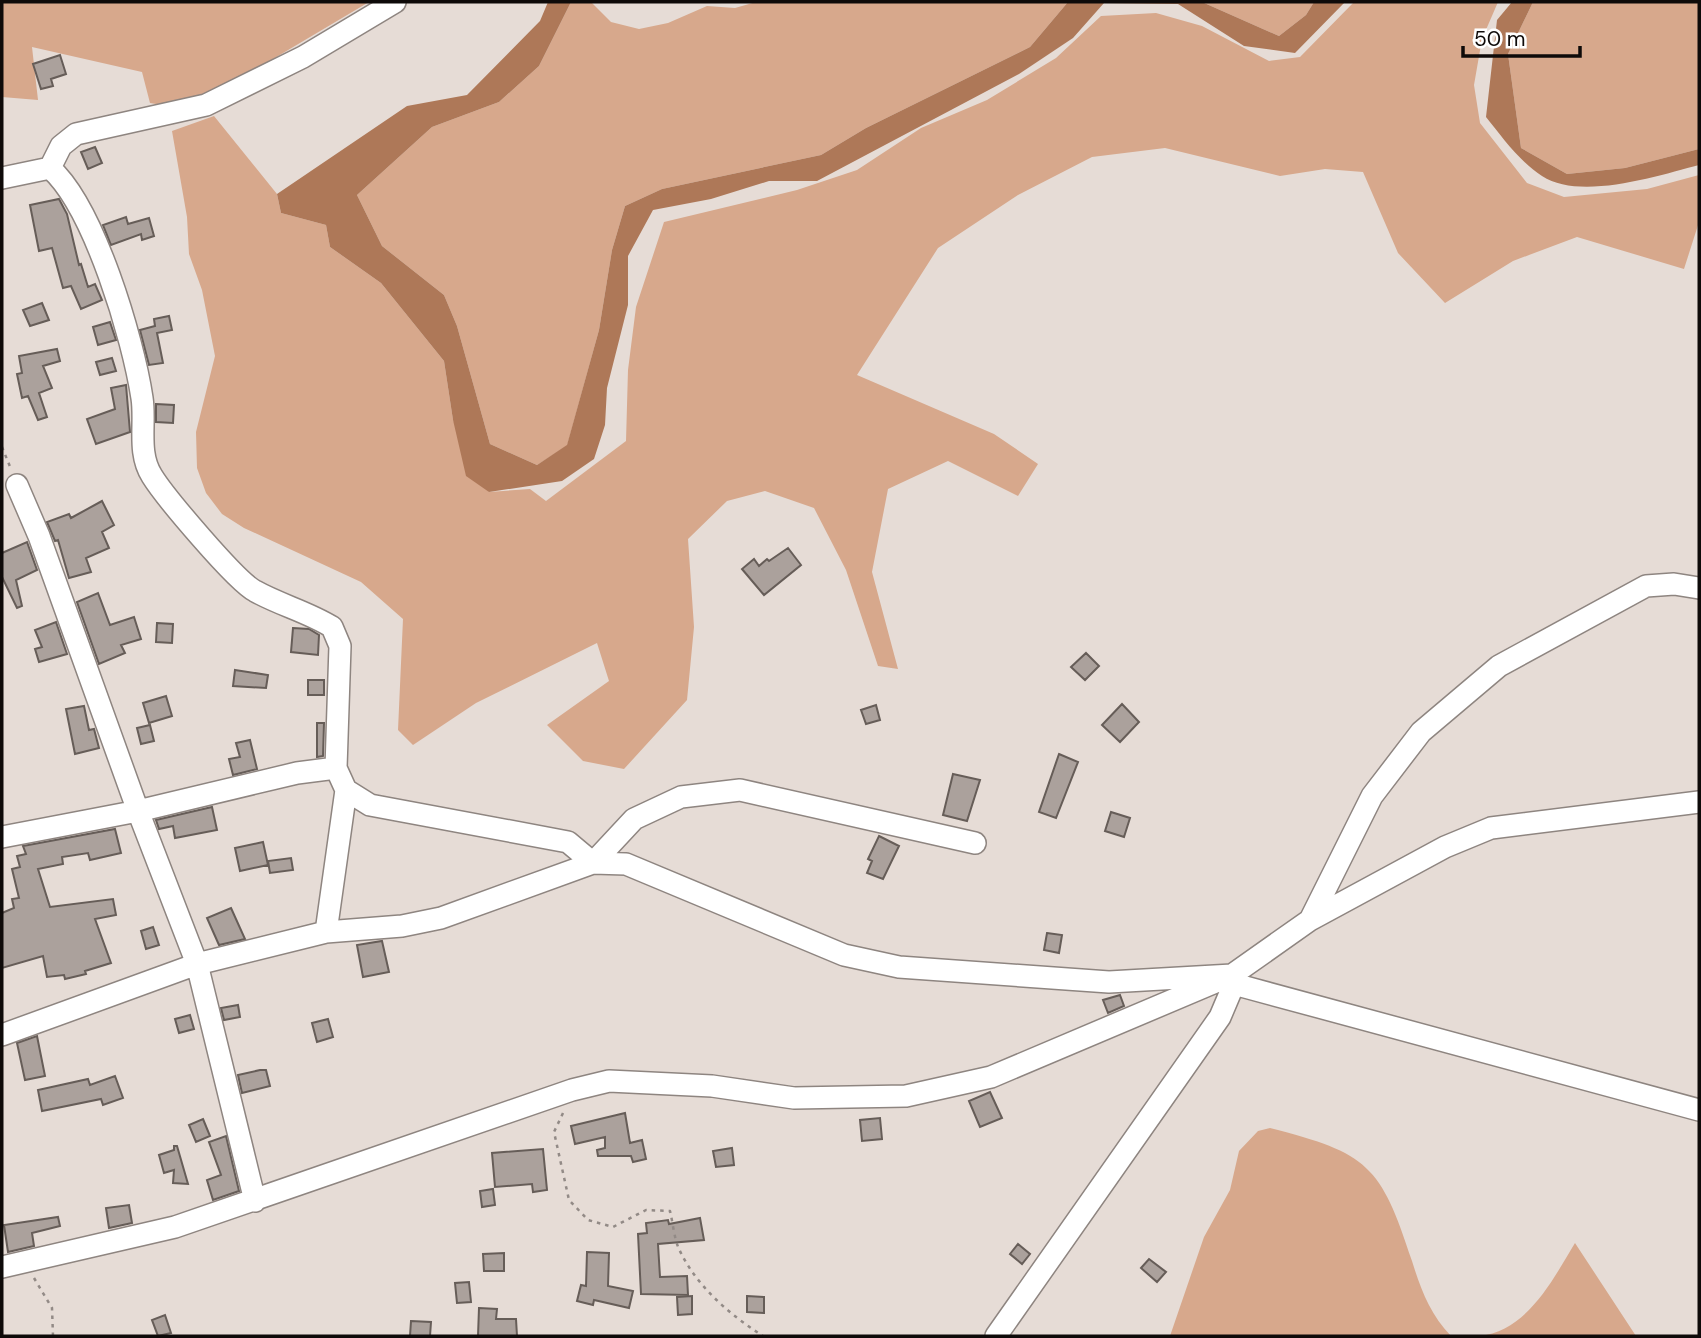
<svg xmlns="http://www.w3.org/2000/svg" width="1701" height="1338" font-family="'DM Sans',sans-serif">
	<rect width="100%" height="100%" fill="#e6dcd6"/>
	<!-- green -->
	<path fill="#d7a88c" d="M2,2H369L234,82L180,108L150,103L142,72L32,47L38,100L2,97Z
		M571,2H591L611,22L639,29L668,23L707,6L735,8L756,2H1068L1030,47L866,128L821,155L662,189L625,206L612,250L599,330L567,446L537,465L490,444L457,326L444,295L382,246L357,195L432,127L499,102L539,66Z
		M1202,2H1314L1306,15L1279,36Z
		M1354,2H1498L1482,39L1474,85L1480,123L1527,183L1564,197L1647,189L1699,175V222L1684,269L1577,237L1513,261L1445,303L1398,253L1363,172L1325,169L1280,176L1165,148L1092,157L1018,195L938,248L857,375L994,434L1038,464L1018,496L948,461L888,489L872,572L898,669L878,666L846,570L814,508L765,491L727,501L688,539L694,627L687,700L624,769L583,761L547,725L609,681L597,643L476,703L413,745L398,730L403,619L361,582L244,528L222,514L206,493L197,468L196,432L215,356L202,290L189,254L187,217L172,131L214,116L277,194L281,213L326,225L330,247L381,283L444,361L453,420L489,492L530,489L546,501L626,441L628,370L636,307L664,222L797,190L857,170L921,128L987,100L1056,58L1101,16L1156,13L1202,26L1269,61L1300,57Z
		M1533,2H1699V149L1625,168L1567,174L1521,148L1508,54Z
		M1270,1128C1368,1153 1381,1165 1412,1261C1421,1290 1430,1314 1451,1336H1170L1204,1237L1230,1190L1239,1151L1258,1131Z
		M1575,1243L1636,1336H1479C1527,1331 1552,1281 1575,1243Z"/>
	<!-- water -->
	<path fill="#ae7858" d="M548,2H571L539,66L499,102L432,127L357,195L382,246L444,295L457,326L490,444L537,465L567,445L599,330L612,250L625,206L662,189L821,155L866,128L1030,47L1068,2H1202L1279,36L1306,15L1314,2H1345L1295,53L1244,46L1178,4L1104,3L1073,38L1019,74L817,181H769L711,199L653,210L628,256V305L607,388L605,425L594,459L562,481L489,492L466,476L453,420L444,361L381,283L330,247L326,225L281,213L277,194L407,106L467,95L540,21Z
		M1512,2H1533L1508,54L1521,148L1567,174L1625,168L1699,149V165C1657,176 1580,201 1542,176C1520,162 1502,137 1486,117L1497,20Z"/>
	<!-- building -->
	<path fill="#aba19c" stroke="#665d58" stroke-width="2" d="M60,55L66,74L51,79L53,86L41,89L33,64Z
		M95,147L102,163L88,169L81,152Z
		M59,199L67,214L79,265L81,264L88,287L95,284L102,300L81,309L71,286L63,288L52,248L39,251L30,205Z
		M126,217L128,224L149,218L154,236L142,240L141,234L111,245L103,225Z
		M42,303L49,320L30,326L23,310Z
		M169,316L172,330L157,333L163,363L149,365L140,330L155,326L154,319Z
		M110,322L116,340L98,345L93,327Z
		M57,349L60,361L43,366L52,388L39,393L47,417L38,420L28,396L22,398L17,374L22,373L19,356Z
		M112,358L116,371L100,375L96,362Z
		M126,385L130,432L96,444L87,419L115,409L111,388Z
		M156,404L174,405L173,423L156,422Z
		M102,501L114,525L102,532L109,548L86,558L91,572L69,578L58,540L55,541L47,522L69,514L71,518Z
		M27,542L37,570L16,580L22,606L17,608L2,577V553Z
		M788,548L801,565L764,595L742,569L754,559L759,566L767,559L769,561Z
		M98,593L110,625L134,617L141,639L121,645L125,653L99,664L77,602Z
		M56,622L67,654L39,662L35,649L42,647L35,630Z
		M157,623L173,624L172,643L156,642Z
		M293,628L309,629L319,635L318,655L291,652Z
		M1086,653L1099,666L1085,680L1071,667Z
		M235,670L268,675L266,688L233,686Z
		M308,680H324V695H308Z
		M166,696L172,716L149,723L143,703Z
		M1122,704L1139,722L1120,742L1102,725Z
		M876,705L880,720L866,724L861,710Z
		M84,706L89,730L94,729L99,748L75,754L66,709Z
		M317,723H324L323,756L317,757Z
		M150,725L154,741L141,744L137,728Z
		M250,740L257,769L233,775L229,759L240,757L236,743Z
		M1059,754L1078,762L1056,818L1039,812Z
		M953,774L980,780L967,821L943,815Z
		M212,807L217,830L175,838L173,826L159,829L156,820Z
		M1111,812L1130,818L1124,837L1105,831Z
		M115,829L121,853L90,860L88,853L62,857L63,864L38,869L50,907L113,899L116,915L95,919L111,963L85,971L86,974L65,979L64,975L47,977L43,956L2,968V913L14,908L12,899L19,898L12,869L20,867L17,856L26,854L23,846Z
		M879,836L899,846L883,879L867,873L872,861L868,859Z
		M263,842L268,865L240,871L235,848Z
		M291,858L293,870L270,873L268,861Z
		M231,908L245,939L219,945L207,918Z
		M153,927L159,945L146,949L141,931Z
		M1047,933L1062,935L1059,953L1044,950Z
		M382,941L389,972L363,977L357,945Z
		M1120,995L1124,1006L1108,1013L1103,1000Z
		M238,1005L240,1017L224,1020L221,1008Z
		M190,1015L194,1029L179,1033L175,1019Z
		M328,1019L333,1037L317,1042L312,1023Z
		M37,1036L45,1076L25,1080L17,1043Z
		M260,1070H266L270,1086L242,1093L238,1075Z
		M115,1076L123,1098L103,1105L101,1099L42,1111L38,1090L88,1079L90,1085Z
		M990,1092L1002,1118L980,1127L969,1101Z
		M625,1113L630,1143L642,1140L646,1159L633,1162L631,1156H598L597,1150L605,1148V1137L575,1144L571,1126Z
		M880,1118L882,1139L862,1141L860,1120Z
		M203,1119L210,1136L196,1142L189,1125Z
		M226,1136L239,1191L213,1200L207,1180L221,1175L209,1142Z
		M174,1146H177L188,1184L173,1183L174,1170L164,1173L159,1155L174,1150Z
		M732,1148L734,1165L716,1167L713,1151Z
		M543,1149L547,1190L533,1192L532,1184L495,1187L492,1153Z
		M493,1189L495,1205L482,1207L480,1191Z
		M129,1205L132,1223L109,1228L106,1208Z
		M58,1217L60,1226L32,1233L34,1246L8,1252L4,1225Z
		M700,1218L704,1240L658,1244L660,1277L687,1276L688,1295L641,1294L638,1234L647,1233L646,1223L668,1220L669,1224Z
		M1018,1244L1030,1254L1022,1264L1010,1254Z
		M587,1252L609,1253L608,1286L633,1291L629,1308L594,1300L593,1305L577,1301L581,1285L586,1286Z
		M504,1253V1271H484L483,1254Z
		M1149,1259L1166,1272L1157,1282L1141,1268Z
		M469,1282L471,1302L457,1303L455,1283Z
		M692,1296V1314L678,1315L677,1297Z
		M747,1296L764,1297V1313L747,1312Z
		M479,1308L497,1309L496,1319H516L517,1336H478Z
		M165,1315L171,1333L158,1336L152,1320Z
		M411,1321L431,1322L430,1336H410Z"/>
	<g fill="none" stroke-linecap="round" stroke-linejoin="round">
		<defs>
			<path id="minor" d="M50,168C94,207 133,338 142,398C146,423 137,453 152,476C165,497 236,581 255,591C280,605 308,612 332,627L340,646L336,768L346,790L370,805L568,842L593,863L634,819L681,797L740,790L975,843
				M2,178L50,168L61,146L76,134L206,105L303,57L395,2
				M17,485L39,536L138,811L197,964L255,1201
				M2,837L138,811L297,773L336,768
				M1310,920L1372,796L1421,732L1499,666L1646,586L1674,584L1699,588
				M326,932L346,790
				M1234,984L1699,1110
				M2,1035L197,964L326,932L402,926L441,918L593,863L626,864L844,955L899,967L1109,982L1232,975L1310,920L1445,847L1491,828L1699,802
				M2,1267L175,1227L572,1090L609,1081L712,1086L794,1098L906,1096L991,1077L1232,975L1234,984L1220,1017L996,1336"/>
		</defs>
		<!-- minor casing -->
		<use href="#minor" stroke="#8e8580" stroke-width="24"/>
		<!-- path -->
		<path stroke="#928a86" stroke-width="2.5" stroke-dasharray="3.5 5" stroke-linecap="butt" d="M2,447L11,469
			M563,1113L554,1132L569,1200L588,1220L613,1227L646,1210L670,1211C673,1223 674,1238 679,1249C696,1286 730,1315 763,1336
			M34,1278L52,1308L53,1336"/>
		<!-- minor -->
		<use href="#minor" stroke="#fff" stroke-width="21"/>
	</g>
	<!-- border -->
	<rect width="1701" height="1338" fill="none" stroke="#0e0a09" stroke-width="7"/>
	<!-- scale -->
	<path d="M1463 46v10h117v-10" fill="none" stroke="#0e0a09" stroke-width="3.5"/>
	<text x="1474" y="46" font-size="21" fill="#0e0a09" stroke="#ffffff" stroke-width="5" paint-order="stroke">50 m</text>
</svg>
